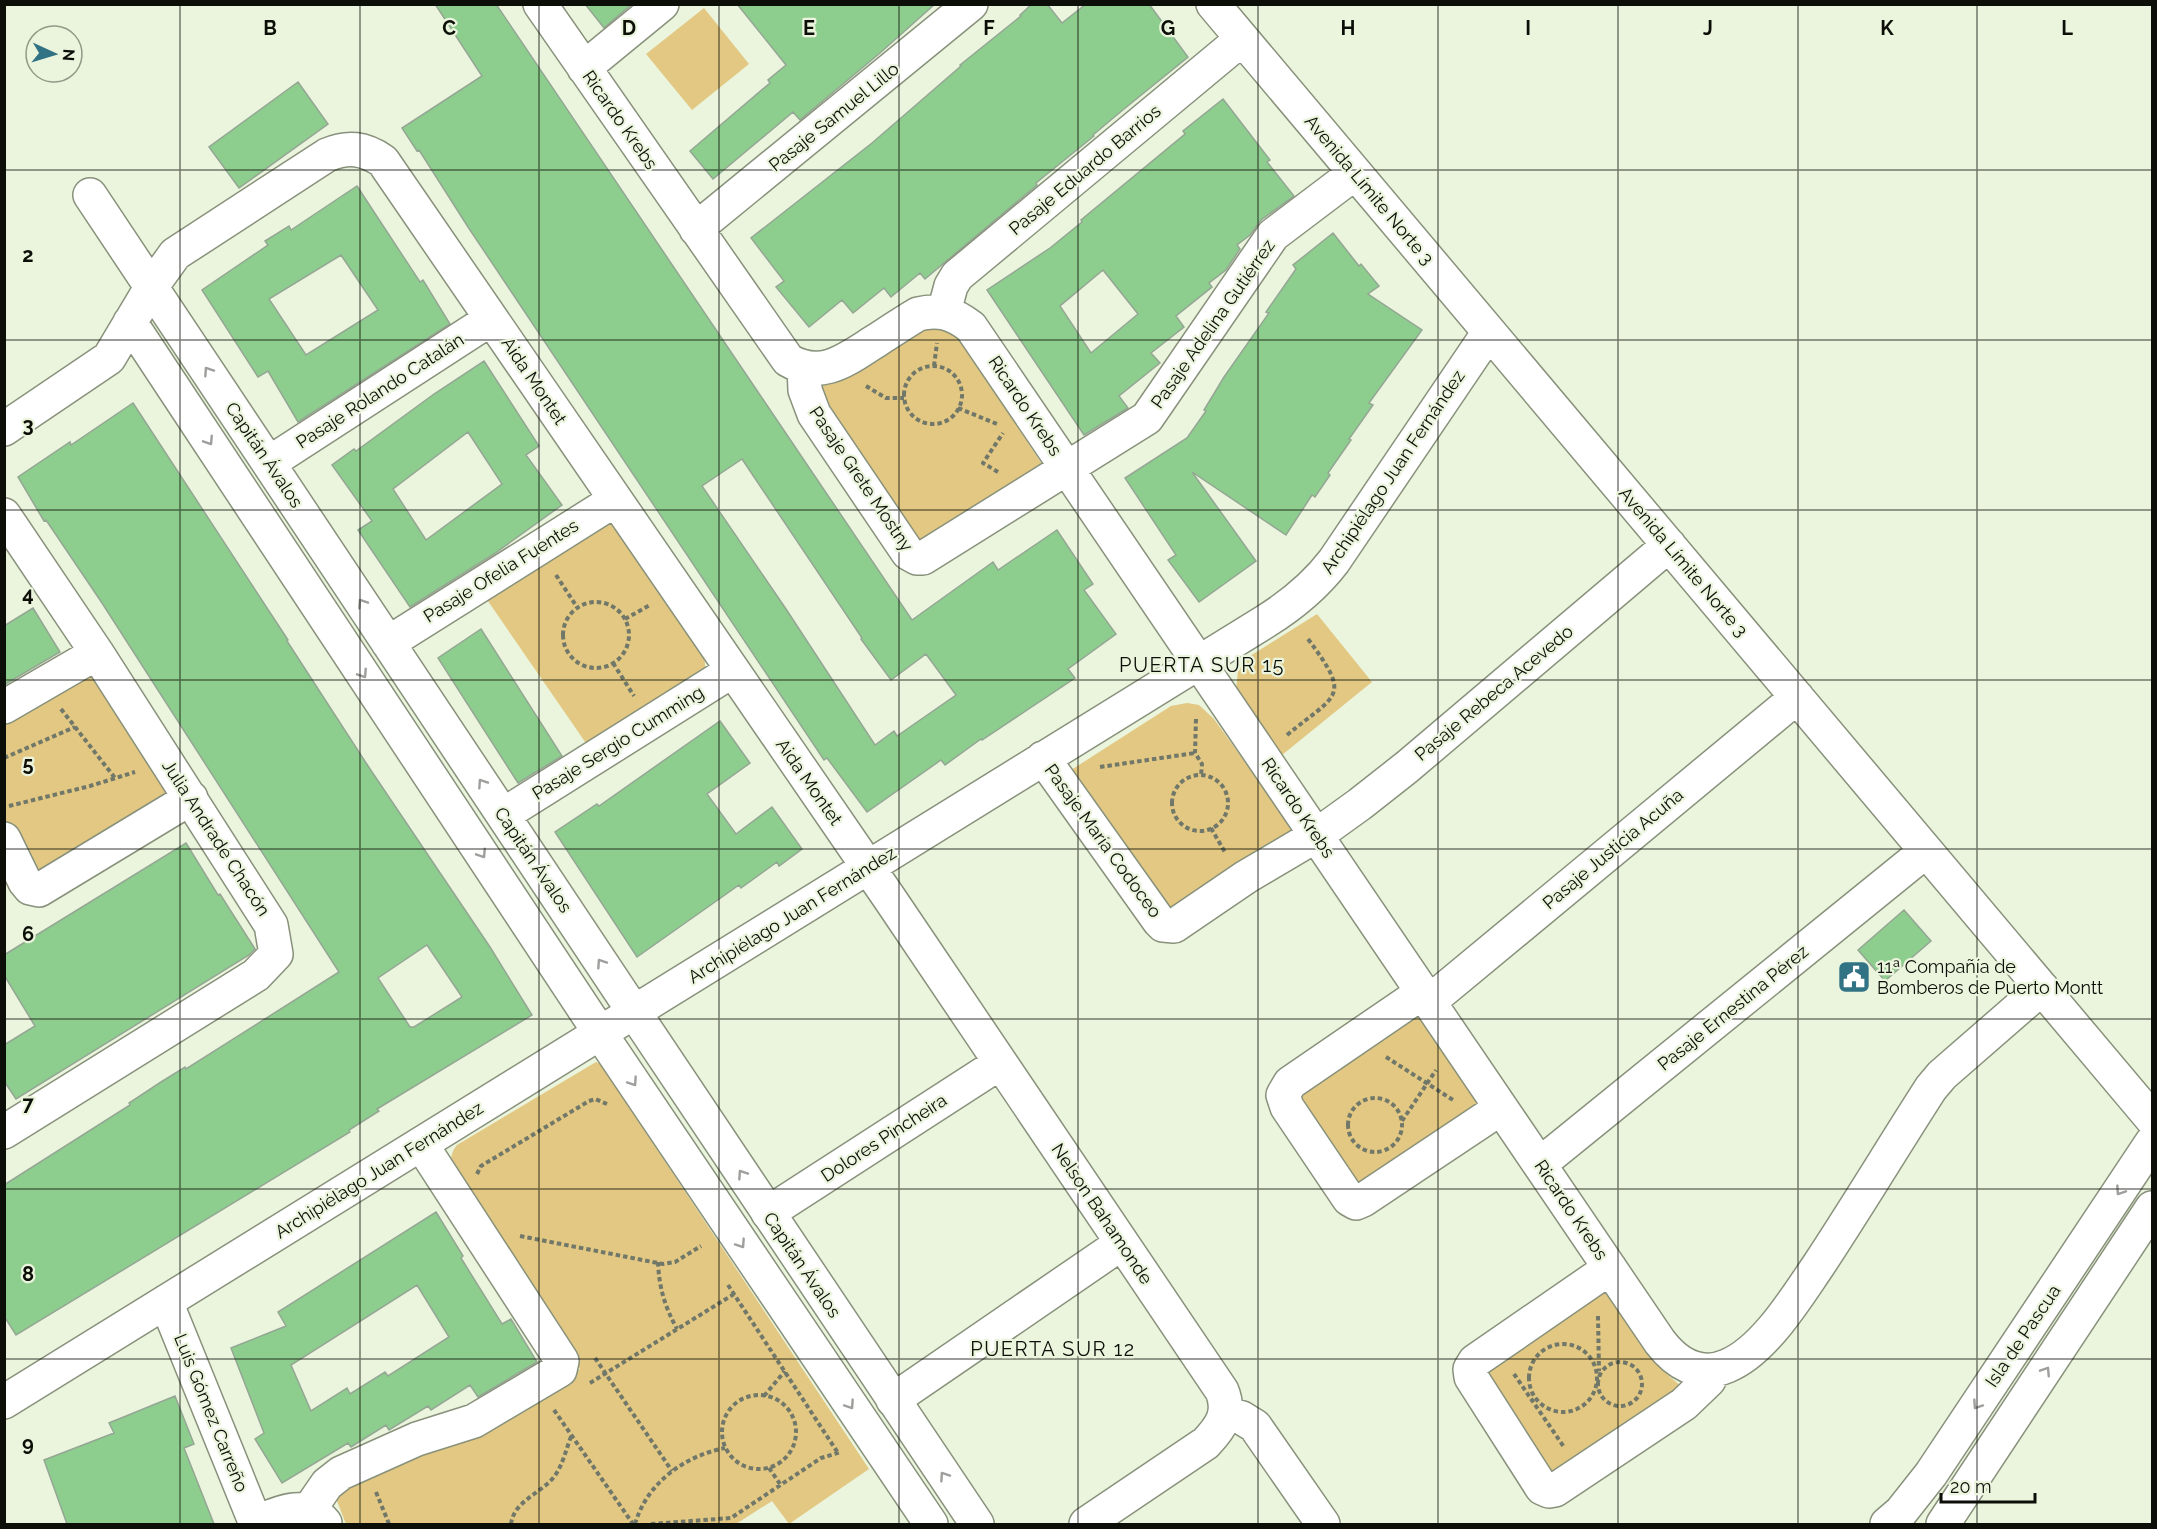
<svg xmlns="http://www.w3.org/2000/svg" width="2157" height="1529" font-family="Raleway,sans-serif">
	<rect width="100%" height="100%" fill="#ebf5dd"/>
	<!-- green -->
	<path fill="#e2c882" d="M704,8L749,64L692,110L646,54Z
		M926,326L948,328L957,336L1042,464L922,548L818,394L821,385C850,387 899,340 926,326Z
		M609,521L697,646C703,656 708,662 703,673L590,749L481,591Z
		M1317,614L1372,682L1282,755L1244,705L1236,690L1238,670L1250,656Z
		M89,673L95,677L167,785L166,797L32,878L5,821V717Z
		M1187,703L1199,705L1214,719L1294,830L1175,915L1068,772L1171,706Z
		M1406,1014L1416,1017L1422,1021L1476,1101L1478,1107L1359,1193L1293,1092Z
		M596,1062L600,1064L605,1071L869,1469L789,1524L772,1501L736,1524H346L335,1496L338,1490L492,1423L580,1369L454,1178C450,1167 449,1154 457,1145Z
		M1603,1292L1616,1303L1654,1358L1670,1377L1685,1389L1551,1477L1483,1371Z"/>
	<!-- building -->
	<path fill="#8dcd8e" stroke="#94a694" stroke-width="1.5" fill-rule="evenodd" d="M435,4H496L912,620L993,562L998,570L1057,530L1093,584L1084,590L1116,634L1068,669L1075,678L982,740L981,739L945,765L941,760L867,812L827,758L824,760L468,227L419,150L417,151L402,128L482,76ZM742,459L862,638L861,639L891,680L926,654L956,695L897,736L894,731L875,745L786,609L702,486Z
		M585,4H632L604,28Z
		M737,4H935L880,53L800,120L793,112L713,179L690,151L770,83L768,80L786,65Z
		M1032,4H1047L1062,23L1086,4H1149L1188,57L1124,109L1093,135L1094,136L1036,183L1037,185L925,279L920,273L891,297L884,288L853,313L842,300L809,327L776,287L784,281L751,238L872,143L961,66L960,65L1021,16L1020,15Z
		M298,82L328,124L239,188L209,147Z
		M1223,99L1270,160L1267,162L1294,196L1261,220L1250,235L1237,245L1240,249L1226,270L1209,283L1212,287L1176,316L1184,327L1151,353L1160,363L1119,396L1128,408L1084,435L987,290L1050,248L1082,222L1081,220L1185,134L1183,131ZM1103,270L1138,314L1091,353L1060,306Z
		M357,186L420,282L423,280L450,324L298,422L268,371L258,377L202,290L268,245L265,241L289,226L291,230ZM341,255L378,310L306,355L269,299Z
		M1333,233L1359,266L1361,264L1379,286L1368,294L1422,330L1369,403L1373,405L1349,439L1351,440L1328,473L1330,475L1315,497L1312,495L1286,535L1192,472L1256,561L1199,602L1168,560L1176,555L1125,478L1187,438L1206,411L1204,410L1224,377L1269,313L1266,312L1296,269L1293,265Z
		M484,361L539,446L526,455L562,505L494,554L410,607L358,530L372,521L332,465L354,449L356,451L434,394ZM468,432L502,484L426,540L393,489Z
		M133,403L288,640L287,641L370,769L490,947L532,1015L377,1109L379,1111L349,1130L350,1132L16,1335L4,1316V1185L130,1105L129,1103L161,1082L185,1067L186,1069L339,972L102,603L46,520L44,521L18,477L70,442L71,445ZM427,945L462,997L414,1027H410L378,978Z
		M33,608L60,652L4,685V626Z
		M481,629L562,756L518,783L438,658Z
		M720,721L750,763L707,794L736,834L772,807L802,849L779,866L777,862L741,888L739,885L637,957L555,832L597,804L599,806Z
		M186,843L218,895L220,894L255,949L249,955L16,1099L4,1081V1045L35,1026L4,975V955Z
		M1904,910L1931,941L1885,981L1858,950Z
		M436,1212L463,1256L461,1258L502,1324L511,1319L537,1362L478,1397L470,1385L431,1410L428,1406L389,1430L386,1425L351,1447L348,1443L282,1483L255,1439L264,1433L231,1348L286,1326L278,1312ZM417,1285L449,1337L388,1376L385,1372L350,1394L347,1388L311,1411L291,1365Z
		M175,1396L194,1444L184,1448L214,1524H67L44,1460L114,1433L109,1423Z"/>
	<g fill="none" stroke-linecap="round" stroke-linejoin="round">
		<defs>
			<path id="street" d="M540,4L788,360C821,380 846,360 874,342C888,333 903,323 918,314C939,309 953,313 971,327L1660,1342C1676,1363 1699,1378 1727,1366C1764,1351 1796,1298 1818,1266C1857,1207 1893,1147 1931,1088L1942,1075L2042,988
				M1213,4L2152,1119
				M584,68L662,4
				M90,195L634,1012L1266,621C1293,604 1315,586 1334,561L1489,332
				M696,229L971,4
				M944,312L951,286L957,276L1242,39
				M130,322L600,1033
				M804,367L805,390L814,414L908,553L917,558H923L1147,418L1273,235L1355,173
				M4,429L109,358L152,286L175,254L327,155C348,146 364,148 383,161L890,899L1222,1391C1231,1413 1221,1427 1206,1443L1086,1524
				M269,463L491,319
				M4,515L97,653L271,925L276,954L256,975L4,1132
				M388,643L615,500
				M4,707L97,653
				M1043,758L1159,921L1163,925L1174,926L1246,877L1317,835L1360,804L1407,767L1669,545
				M503,815L732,671
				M4,839L25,882L30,888L39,890L191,798
				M1423,992L1290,1083L1283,1095L1287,1107L1349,1199L1356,1203L1363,1200L1501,1108
				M1429,1002L1797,697
				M1540,1164L1926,851
				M768,1213L1000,1063
				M1610,1268L1475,1361L1470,1369L1471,1377L1542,1488L1549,1491L1555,1490L1684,1404L1709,1380L1713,1370
				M166,1302L256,1524
				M893,1400L1122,1243
				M1226,1413L1242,1418L1255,1426L1323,1524
				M309,1510L327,1484L341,1473L417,1439L474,1421L560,1370L562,1361L421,1144
				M255,1523C279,1513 305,1499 325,1523
				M1887,1524L1901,1512L1931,1474L2152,1142
				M1943,1524L2152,1208"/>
			<path id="secondary" d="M600,1033L931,1524
				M4,1402L634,1012L977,1524"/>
		</defs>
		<!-- street casing -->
		<use href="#street" stroke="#88917b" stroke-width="36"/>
		<!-- secondary casing -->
		<use href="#secondary" stroke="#88917b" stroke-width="36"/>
		<!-- path -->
		<path stroke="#717869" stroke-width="4" stroke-dasharray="4.5 3" stroke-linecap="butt" d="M934,366L937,343
			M904 395a29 29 0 1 1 58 0a29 29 0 1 1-58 0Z
			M866,386L886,398H904
			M958,408L997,424
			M998,472L983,463L1003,433
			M556,575L577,607
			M563 635a33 33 0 1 1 66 0a33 33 0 1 1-66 0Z
			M625,619L650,605
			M613,663L634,696
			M61,709L115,778
			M1196,719L1195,753L1202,764L1201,776
			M1287,735C1338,693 1352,698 1308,639
			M4,758L75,727
			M1100,767L1195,753
			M1172 803a28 28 0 1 1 56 0a28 28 0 1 1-56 0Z
			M9,806L90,786L135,772
			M1211,828L1226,854
			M1386,1057L1453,1100
			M1348 1125a27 27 0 1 1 54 0a27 27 0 1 1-54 0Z
			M1402,1121L1436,1070
			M477,1174L481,1166L589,1101L595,1099L607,1104
			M520,1236L663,1264L675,1262L701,1246
			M658,1262C659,1288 665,1307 677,1329
			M728,1285L838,1453
			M1598,1316L1599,1371
			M1529 1378a34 34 0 1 1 68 0a34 34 0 1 1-68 0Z
			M595,1358L672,1471
			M1598 1384a22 22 0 1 1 44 0a22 22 0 1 1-44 0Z
			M1514,1374L1564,1447
			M590,1383L734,1294
			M722 1432a37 37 0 1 1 74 0a37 37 0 1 1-74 0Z
			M764,1396L785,1371
			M554,1410L633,1524
			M769,1468L780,1484
			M376,1492L389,1524
			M511,1524C514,1501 540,1494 554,1477C563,1465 566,1449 572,1434
			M635,1524C647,1483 684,1456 725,1448
			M651,1524L731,1518L821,1458L841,1452"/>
		<!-- street -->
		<use href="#street" stroke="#fff" stroke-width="33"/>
		<!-- secondary -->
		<use href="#secondary" stroke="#fff" stroke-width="33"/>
	</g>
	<!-- one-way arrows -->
	<defs><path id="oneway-chevron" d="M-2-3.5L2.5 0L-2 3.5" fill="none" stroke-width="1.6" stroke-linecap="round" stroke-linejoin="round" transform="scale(1.5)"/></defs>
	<g stroke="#9e9f9c">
		<use href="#oneway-chevron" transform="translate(208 371) rotate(-124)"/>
		<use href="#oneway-chevron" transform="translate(209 441) rotate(57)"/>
		<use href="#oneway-chevron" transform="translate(362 603) rotate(-124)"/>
		<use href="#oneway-chevron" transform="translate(363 674) rotate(57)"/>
		<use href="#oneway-chevron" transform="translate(482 783) rotate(-124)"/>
		<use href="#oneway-chevron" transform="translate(482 854) rotate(57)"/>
		<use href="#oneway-chevron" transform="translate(601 963) rotate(-124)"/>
		<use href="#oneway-chevron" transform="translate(633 1082) rotate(56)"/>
		<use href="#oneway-chevron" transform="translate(742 1174) rotate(-124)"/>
		<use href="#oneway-chevron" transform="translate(2120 1191) rotate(124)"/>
		<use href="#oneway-chevron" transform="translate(741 1244) rotate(56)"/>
		<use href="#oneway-chevron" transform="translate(2046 1371) rotate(-57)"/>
		<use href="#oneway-chevron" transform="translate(850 1405) rotate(56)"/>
		<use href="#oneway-chevron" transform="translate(1977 1405) rotate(124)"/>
		<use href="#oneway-chevron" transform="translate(944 1476) rotate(-124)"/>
	</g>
	<!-- grid -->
	<path fill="none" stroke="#0c0f08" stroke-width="1.5" stroke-opacity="0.55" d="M180,4V1524M360,4V1524M539,4V1524M719,4V1524M899,4V1524M1078,4V1524M1258,4V1524M1438,4V1524M1618,4V1524M1798,4V1524M1977,4V1524M4,170H2152M4,340H2152M4,510H2152M4,680H2152M4,849H2152M4,1019H2152M4,1189H2152M4,1359H2152"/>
	<!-- icons -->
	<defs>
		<symbol id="civic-square" viewBox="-11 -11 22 22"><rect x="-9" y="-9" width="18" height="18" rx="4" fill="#317385" stroke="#ebf5dd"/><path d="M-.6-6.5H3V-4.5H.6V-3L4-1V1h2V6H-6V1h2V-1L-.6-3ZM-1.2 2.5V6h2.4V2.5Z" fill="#fff"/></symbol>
	</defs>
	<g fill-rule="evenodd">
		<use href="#civic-square" x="1835" y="958" width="38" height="38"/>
	</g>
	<g text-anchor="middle" stroke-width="4.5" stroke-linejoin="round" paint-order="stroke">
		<!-- street labels -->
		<g font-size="18" fill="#0c0f08" stroke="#ebf5dd">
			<text transform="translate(834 117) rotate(-39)" y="6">Pasaje Samuel Lillo</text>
			<text transform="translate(620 120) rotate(55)" y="6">Ricardo Krebs</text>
			<text transform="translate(1085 170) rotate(-40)" y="6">Pasaje Eduardo Barrios</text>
			<text transform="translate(1369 190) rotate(50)" y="6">Avenida Límite Norte 3</text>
			<text transform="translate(1213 324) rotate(-55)" y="6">Pasaje Adelina Gutiérrez</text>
			<text transform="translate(534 381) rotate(56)" y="6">Aida Montet</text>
			<text transform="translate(380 391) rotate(-33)" y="6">Pasaje Rolando Catalán</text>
			<text transform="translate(1025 406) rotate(56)" y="6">Ricardo Krebs</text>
			<text transform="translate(264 455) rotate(56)" y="6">Capitán Ávalos</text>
			<text transform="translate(1393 472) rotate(-56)" y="6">Archipiélago Juan Fernández</text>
			<text transform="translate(861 479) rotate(56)" y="6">Pasaje Grete Mostny</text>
			<text transform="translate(1683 562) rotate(50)" y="6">Avenida Límite Norte 3</text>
			<text transform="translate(501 571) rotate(-32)" y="6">Pasaje Ofelia Fuentes</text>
			<text transform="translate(1494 693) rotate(-40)" y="6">Pasaje Rebeca Acevedo</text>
			<text transform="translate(618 743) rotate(-32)" y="6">Pasaje Sergio Cumming</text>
			<text transform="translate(809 782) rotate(55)" y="6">Aida Montet</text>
			<text transform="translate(1298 808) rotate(56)" y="6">Ricardo Krebs</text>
			<text transform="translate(216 838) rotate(57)" y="6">Julia Andrade Chacón</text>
			<text transform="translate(1103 841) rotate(54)" y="6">Pasaje María Codoceo</text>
			<text transform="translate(1613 849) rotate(-40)" y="6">Pasaje Justicia Acuña</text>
			<text transform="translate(533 860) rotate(56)" y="6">Capitán Ávalos</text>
			<text transform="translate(792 915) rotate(-32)" y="6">Archipiélago Juan Fernández</text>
			<text transform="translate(1733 1008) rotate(-39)" y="6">Pasaje Ernestina Pérez</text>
			<text transform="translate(884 1138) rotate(-33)" y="6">Dolores Pincheira</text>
			<text transform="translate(379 1170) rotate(-32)" y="6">Archipiélago Juan Fernández</text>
			<text transform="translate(1571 1210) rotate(56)" y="6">Ricardo Krebs</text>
			<text transform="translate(1102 1214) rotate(56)" y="6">Nelson Bahamonde</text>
			<text transform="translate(802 1265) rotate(56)" y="6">Capitán Ávalos</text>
			<text transform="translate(2023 1336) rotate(-56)" y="6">Isla de Pascua</text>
			<text transform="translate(211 1413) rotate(68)" y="6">Luis Gómez Carreño</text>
		</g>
		<!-- poi labels -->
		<g font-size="18" fill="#0c0f08" stroke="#ebf5dd" text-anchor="start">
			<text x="1877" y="973">11ª Compañía de<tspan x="1877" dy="21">Bomberos de Puerto Montt</tspan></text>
		</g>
		<!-- neighbourhood labels -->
		<g font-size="20" letter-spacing="1.5" fill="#0c0f08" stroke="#ebf5dd">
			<text x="1202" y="672">PUERTA SUR 15</text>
			<text x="1053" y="1356">PUERTA SUR 12</text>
		</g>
	</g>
	<g font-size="20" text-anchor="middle" font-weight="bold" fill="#0c0f08" stroke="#ebf5dd" stroke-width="4.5" stroke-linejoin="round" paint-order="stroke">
		<text x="270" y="35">B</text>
		<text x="449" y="35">C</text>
		<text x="629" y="35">D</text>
		<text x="809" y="35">E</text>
		<text x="989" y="35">F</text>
		<text x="1168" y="35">G</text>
		<text x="1348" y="35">H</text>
		<text x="1528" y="35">I</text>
		<text x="1708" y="35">J</text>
		<text x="1887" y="35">K</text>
		<text x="2067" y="35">L</text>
		<text x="28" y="262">2</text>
		<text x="28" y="432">3</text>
		<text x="28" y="601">4</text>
		<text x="28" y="771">5</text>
		<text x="28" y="941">6</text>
		<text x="28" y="1111">7</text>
		<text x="28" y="1281">8</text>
		<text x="28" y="1451">9</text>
	</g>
	<!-- border -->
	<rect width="2157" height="1529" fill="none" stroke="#0c0f08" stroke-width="12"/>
	<!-- north arrow -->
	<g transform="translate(54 54) rotate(94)"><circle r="28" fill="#ebf5dd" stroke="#929988" stroke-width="1.5"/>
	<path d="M0-4.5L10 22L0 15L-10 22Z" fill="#317385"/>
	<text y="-9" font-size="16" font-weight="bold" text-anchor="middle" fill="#0c0f08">N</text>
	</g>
	<!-- scale -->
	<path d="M1941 1493v9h94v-9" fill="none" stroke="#0c0f08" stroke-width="3"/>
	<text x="1950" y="1493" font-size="18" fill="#0c0f08" stroke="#ebf5dd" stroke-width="4.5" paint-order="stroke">20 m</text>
</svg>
